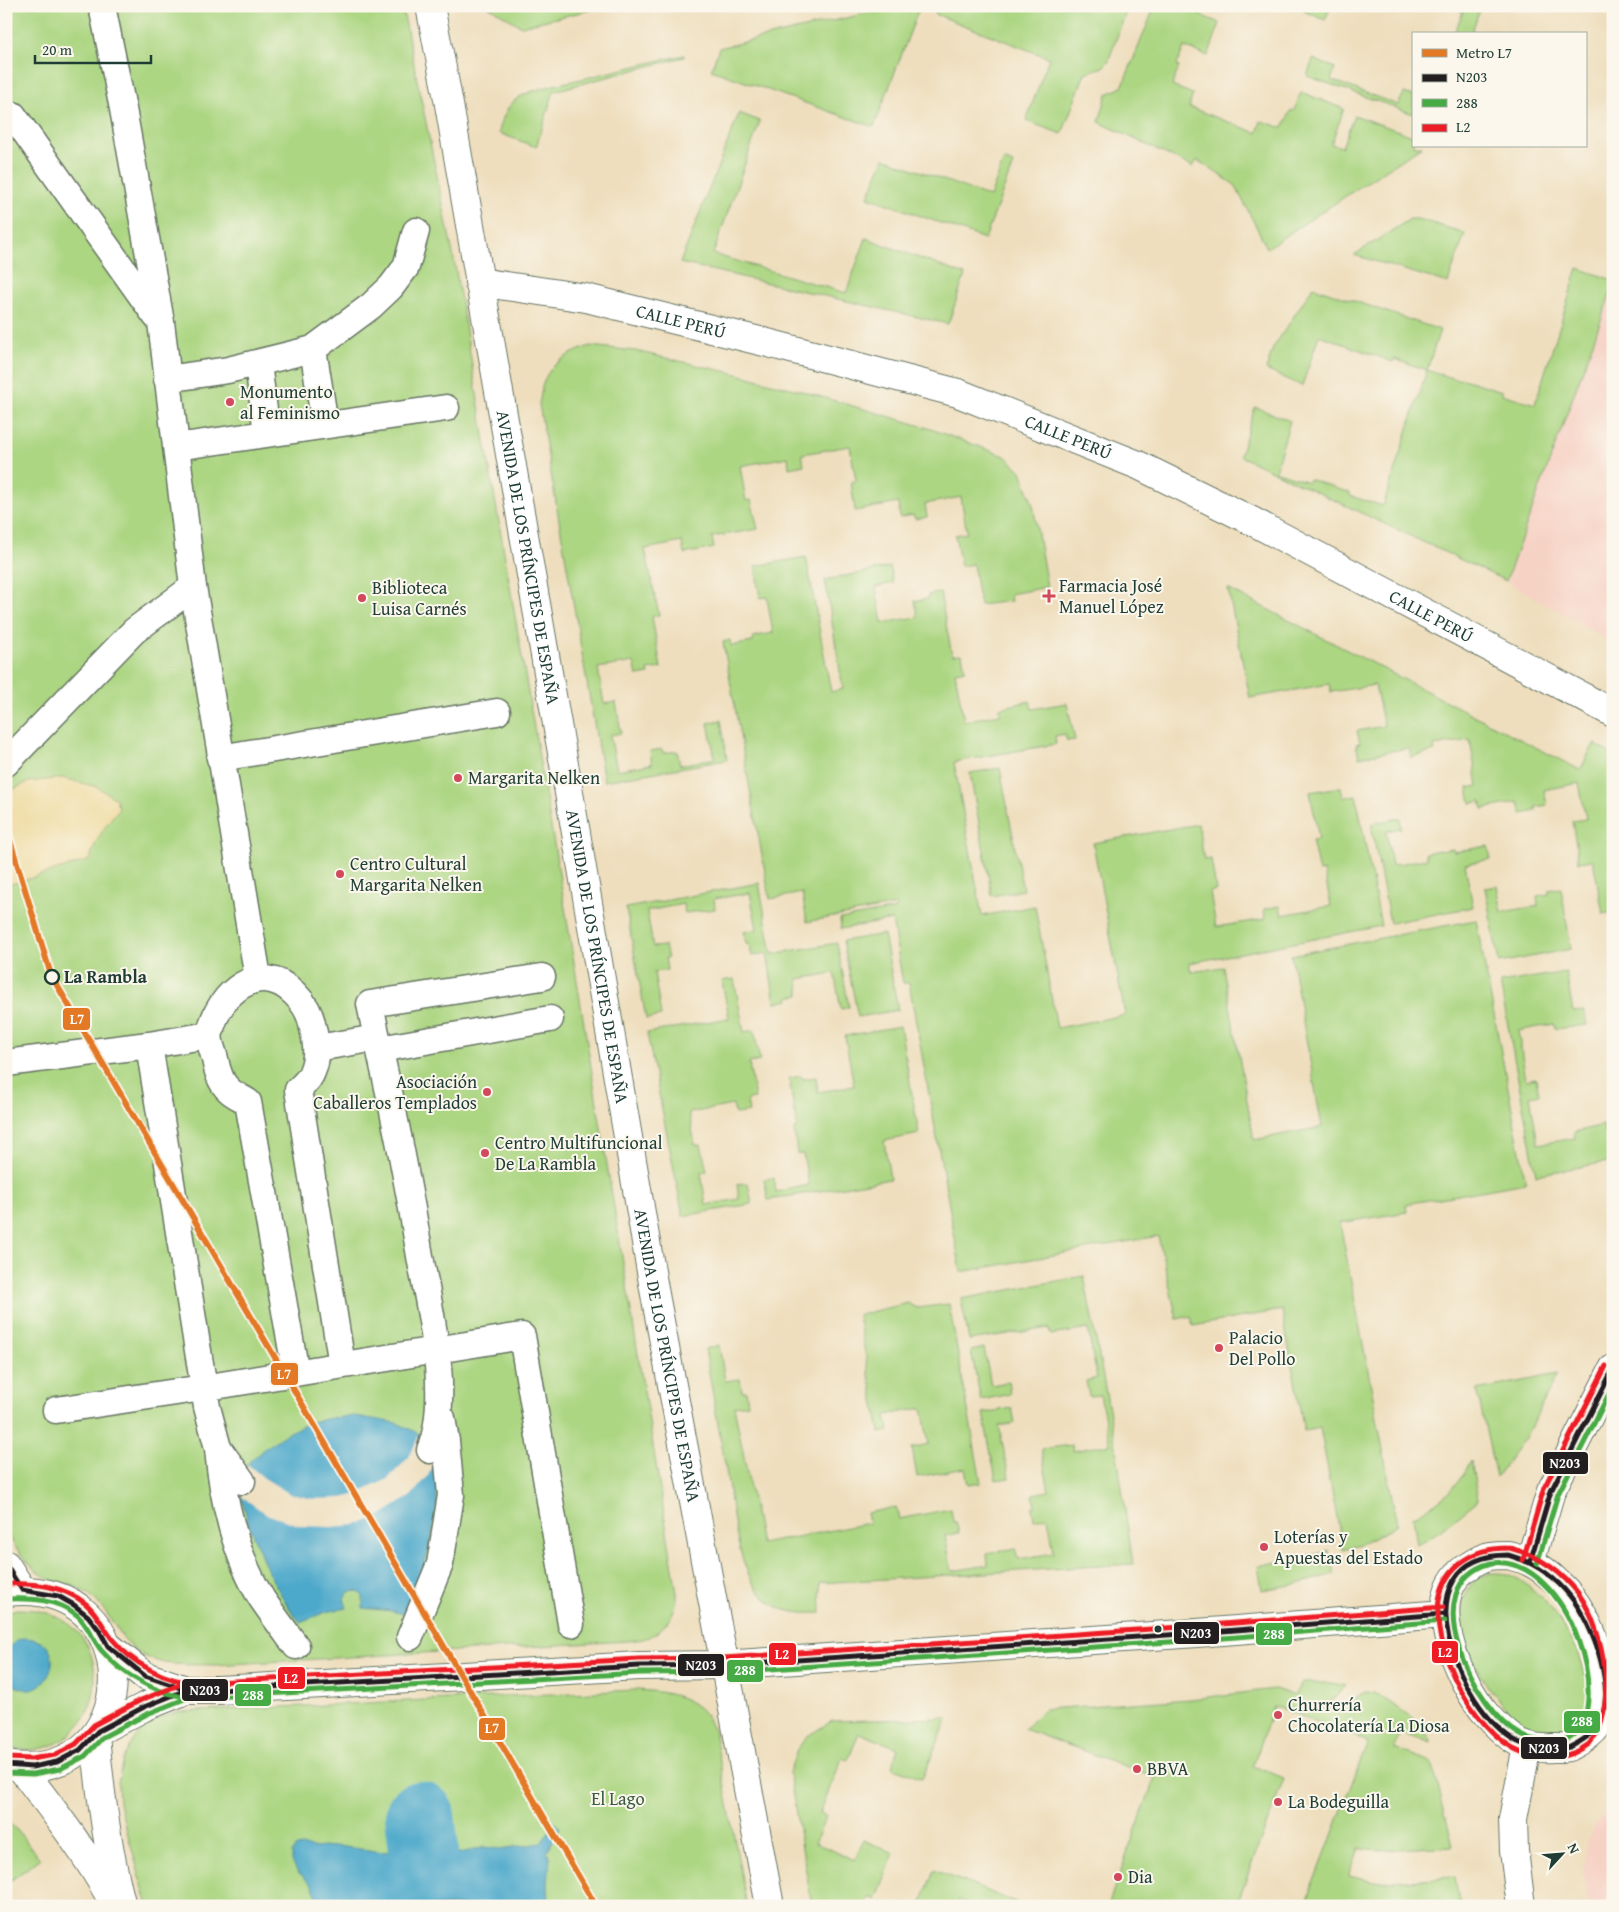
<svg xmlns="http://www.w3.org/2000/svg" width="1619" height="1912" font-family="'Gentium Book Plus',serif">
	<rect width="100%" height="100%" fill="#fbf7ec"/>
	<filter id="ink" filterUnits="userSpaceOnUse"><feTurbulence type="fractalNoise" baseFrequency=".02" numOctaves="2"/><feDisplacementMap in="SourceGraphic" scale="10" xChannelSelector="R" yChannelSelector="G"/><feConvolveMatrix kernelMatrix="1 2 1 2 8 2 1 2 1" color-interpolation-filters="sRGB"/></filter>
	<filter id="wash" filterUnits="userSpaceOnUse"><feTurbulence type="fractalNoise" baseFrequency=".0096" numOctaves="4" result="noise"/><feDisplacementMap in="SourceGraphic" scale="20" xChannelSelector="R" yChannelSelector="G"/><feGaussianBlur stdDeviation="1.12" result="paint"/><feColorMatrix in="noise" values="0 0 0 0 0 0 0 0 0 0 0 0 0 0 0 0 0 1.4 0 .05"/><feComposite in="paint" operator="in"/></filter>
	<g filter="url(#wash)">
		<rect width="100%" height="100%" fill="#eedebd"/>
		<!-- built -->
		<path fill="#f6d2c4" d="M1613,287V643L1506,581Z
			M1613,1808V1906H1589L1583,1877L1587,1844L1597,1823L1602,1816Z"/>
		<!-- green -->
		<path fill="#acd682" stroke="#668a5b" d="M6,6H402L453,254L567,920L677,1593C678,1610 666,1628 651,1636C644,1640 635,1640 627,1641L215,1665C194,1664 171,1667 151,1659C122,1649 115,1618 94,1599C89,1593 78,1588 71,1585C64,1582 56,1582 49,1579C31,1570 15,1549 6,1531Z
			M488,6H608L521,26Z
			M897,6H920L874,127L711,70L719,48Z
			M937,6H1128L1108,62L1103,67L1085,73L1062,134L1026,121L1049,58L935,14Z
			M1155,6H1199L1197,14L1220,23L1208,56L1184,47L1177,65L1179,67L1172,86L1193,94L1189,107L1257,133L1261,121L1283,128L1291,110L1294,111L1301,92L1344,109L1331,144L1342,147L1354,115L1413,136V146H1422L1267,248L1235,185L1197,160L1193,167L1099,122L1107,94L1122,87Z
			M1306,6H1331L1325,20L1304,11Z
			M1462,6H1481L1471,34H1462L1455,31L1463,12L1460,11Z
			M684,55V57L554,91L536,147L499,133C501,121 505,111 513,102C527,88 567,83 586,78C619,70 651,62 684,55Z
			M1313,59L1335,68L1331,80L1398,105L1404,93L1413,96V114L1307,76Z
			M739,113L760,121L713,254L846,293L866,238L965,275L948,324L680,263Z
			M884,158L990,197L1004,160L1013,164L985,239L868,197Z
			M1410,219H1418L1465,233L1448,283L1354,255Z
			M1578,268L1613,280V287L1506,581L1240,456L1255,407L1290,421L1275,471L1308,482L1309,479L1350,493V496L1383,506L1427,370L1394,359L1393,362L1319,335L1302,386L1266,370L1273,348L1313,287L1440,330L1427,370L1459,380L1460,378L1502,391V394L1535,404Z
			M590,346L635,351L737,374L798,390L925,427L1005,456L1021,471L1033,505L1047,587L1010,594L1011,601L980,605L973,564L961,566L955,535L967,533L961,497L925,504L927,517L915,519L913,515L900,518L898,503L855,511L851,482L856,481L850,446L802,454L804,465L789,468L788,457L740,466L746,501L751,500L758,529L712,537L714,548L684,554L682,542L645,549L659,615L652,617L661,668L648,670L649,674L637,676L634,662L598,668L604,704L616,702L621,733L610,735L617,770L652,764L650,751L662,749L663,753L677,751L680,765L715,758L708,723L721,720L727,760L604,781L539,404C541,397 541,387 544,381C552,361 571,353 590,346Z
			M806,557L831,692L843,689L825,580L890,567L893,583L876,587L882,623L918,617L915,601L928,599V595L940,593L952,655L962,654L965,670L955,672L964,721L1000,714V708L1030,701L1032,709L1067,703L1075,740L1067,741L1065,734L1055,736L1056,744L954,762L982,916L1035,906L1057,1028L1125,1015L1093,843L1198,824L1204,860L1211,859L1216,890L1210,892L1216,927L1265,919L1264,909L1280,906L1282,915L1331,906L1324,871L1319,872L1312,840L1319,839L1310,792L1341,787L1343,797L1356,795L1381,926L1189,963L1191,972L1223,967L1254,1140L1322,1127L1291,955L1476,920L1526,1183L1406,1204L1407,1212L1340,1223L1397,1524C1380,1536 1363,1544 1343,1549L1320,1428L1304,1431L1282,1310L1193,1326L1191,1316L1177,1319L1158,1236L961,1272L909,983H903L892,920L841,929L840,919L896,909V905L807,922L802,893L770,899L723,642L730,640L731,646L753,642V637L773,633L767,597L760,598L755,566Z
			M1228,589L1580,770L1594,744L1613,755V912L1603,914L1593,860L1579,862L1572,821L1586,819L1579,783L1544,790L1547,805L1536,807V811L1522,814L1519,802L1483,809L1481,801L1471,803L1468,788L1478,786L1470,740L1434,746L1435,751L1411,757L1409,748L1359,757L1356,744L1360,743L1357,731L1384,726L1375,685L1331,692L1329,684L1250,698Z
			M1000,768L1023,890L992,896L970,773Z
			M1400,818L1401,828L1386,831L1392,865L1426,859V853L1439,850L1440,851L1453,849L1454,852L1488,846L1491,859L1465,864L1473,907L1390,923L1371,824Z
			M759,883L772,954L837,943L849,1007L841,1009L834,973L798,979L800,995L788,997L789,1000L775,1003L767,953L752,956L749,944H746L744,932L757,929L750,893L714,899L715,909L685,913L683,904L647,911L653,947L665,946L668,958H665L667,970L654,972L661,1016L646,1019L626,908Z
			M1497,886L1502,912L1538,906L1537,896L1549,894V890L1561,888L1571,949L1499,963L1485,888Z
			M884,934L898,1010L858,1017L843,941Z
			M1566,972L1573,1012L1584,1011L1587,1025L1555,1029L1554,1024L1518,1031L1526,1080L1536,1078L1539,1094L1530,1096L1538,1144L1575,1138L1574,1132L1604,1125L1605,1132L1613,1131V1161L1536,1175L1500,983Z
			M734,979L744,1032L754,1030L760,1061L749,1063L755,1099L747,1100L749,1112L735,1114L733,1105L689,1113L695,1145H701L707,1171L701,1173L706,1205L739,1199L737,1184L748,1183L752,1204L683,1216L647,1033L729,1018L722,981Z
			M900,1026L919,1134L884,1141L890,1179L768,1200L764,1179L774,1178L776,1192L809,1185L803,1154H797L794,1129L797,1128L789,1078L801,1076L803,1079L816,1077L818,1092L854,1086L845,1036Z
			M1084,1276L1115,1441L1133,1564L820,1583L821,1613C795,1614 774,1612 757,1589C736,1559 733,1511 727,1476C720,1434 712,1391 705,1349L719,1345L725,1381L740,1379L742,1391H746L748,1404L734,1406L761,1544L869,1523L867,1513L896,1507L899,1519L951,1509L953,1522H956L959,1533L945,1536L952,1571L988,1565L987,1554L1015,1548L1018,1559L1054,1553L1048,1517L1034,1520L1032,1507H1035L1033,1494L1049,1491L1041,1449L1072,1445L1073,1451L1110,1444L1100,1395L1089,1396L1086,1381L1097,1378L1088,1329L1051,1335L1049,1328L969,1340L961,1299Z
			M908,1303L917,1308L949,1304L981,1483L968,1485L965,1468L917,1477L912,1448L929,1444L922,1408L886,1415L889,1431L880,1433L858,1315Z
			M984,1348L991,1385L1008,1382L1010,1394L981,1400L971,1351Z
			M1558,1374L1525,1438L1496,1477L1477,1390Z
			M1012,1408L1015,1423L999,1426L1009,1478L996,1480L983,1413Z
			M1471,1461L1478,1500L1441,1530L1417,1545L1413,1517C1442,1500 1455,1491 1471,1461Z
			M1329,1551L1334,1574L1298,1584L1262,1590L1258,1566Z
			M1492,1573C1496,1573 1502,1573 1507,1574C1552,1588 1619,1694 1572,1730C1524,1765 1422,1622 1478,1578C1481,1576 1488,1574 1492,1573Z
			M17,1609C134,1608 110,1773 6,1747V1612Z
			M1302,1683H1331L1346,1686L1335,1696L1329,1708L1345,1713L1351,1701L1366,1691L1374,1692L1422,1724L1431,1743L1400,1732L1395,1749L1432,1762L1453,1846L1381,1850L1359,1848L1349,1876L1374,1882L1455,1877L1460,1906H1305L1368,1741L1274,1706L1253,1766L1284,1778L1236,1906H1108L1155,1777L1024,1729L1044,1709L1191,1699L1275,1689L1295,1696Z
			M635,1690C659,1691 686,1694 703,1712C707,1717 710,1724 714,1730L747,1906H148L119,1803L118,1783L123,1759L133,1740L145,1727L159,1718L179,1712Z
			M948,1718L922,1779L892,1767L898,1748L859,1733L848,1760L842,1758L820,1813L826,1816L815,1843L855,1860L863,1840L894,1853L876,1900L870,1897L866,1906H812L789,1773L797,1750L806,1737L832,1721Z
			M6,1821L18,1831L40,1859L6,1884Z
			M934,1870L1025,1906H971L958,1900L955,1906H920Z"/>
		<!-- sand -->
		<path fill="#eeda9e" stroke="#868c69" d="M63,778L97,787L116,799L119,809C106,824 94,841 90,860L15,883L6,884V793L28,782Z"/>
		<!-- water -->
		<path fill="#4da9cb" stroke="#367380" d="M355,1416L397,1423L420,1434L436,1462L437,1504L431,1543L419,1582L404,1614L392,1611L363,1608V1596L357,1591L349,1592L344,1598L347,1608L326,1612L300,1622L289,1608L269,1574L249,1526L241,1496L247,1464L266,1447L286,1434L307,1423L331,1418Z
			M24,1638C79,1639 43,1718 6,1678V1650L16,1641Z
			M555,1823L560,1827L547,1852L550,1858L548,1884L549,1906H321L312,1885L297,1871L292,1861V1853L295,1848L301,1846L313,1848L337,1846L384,1852L398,1849L410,1851L429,1850L448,1856L485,1847L500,1849L541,1843Z"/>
		<!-- pier -->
		<path fill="#eedebd" d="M420,1434L436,1462L427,1477L411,1496L380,1516L368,1521L355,1525L331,1527L302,1526L266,1514L241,1496L247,1464L264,1478L290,1494L314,1499L342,1498L355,1495L388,1479L409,1457Z"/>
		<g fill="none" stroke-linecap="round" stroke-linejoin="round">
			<!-- river -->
			<path stroke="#4da9cb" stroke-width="70" d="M420,1816L424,1850"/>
		</g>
	</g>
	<g filter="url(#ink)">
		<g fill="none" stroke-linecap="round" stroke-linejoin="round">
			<defs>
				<path id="pedestrian" d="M102,6L123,109L161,322L193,587L258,978
					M6,124L13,115L156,316
					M313,349L325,424
					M258,364L267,433
					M167,379L228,370L313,349L371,306L391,287L406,267L416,231
					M176,447L446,408
					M220,758L497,712
					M6,763L134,631L193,587
					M377,1038C394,1112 409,1187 421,1262C431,1315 451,1399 430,1450
					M149,1045L207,1407L218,1448L242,1481
					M317,1048L377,1038L370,1004L542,977
					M380,1049L550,1019
					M6,1063L149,1045L209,1035
					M296,1373L248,1102C242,1098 234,1095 229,1090C220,1082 217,1070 215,1059C213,1051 208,1040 210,1033C218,993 260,958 295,994C303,1002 310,1013 312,1024C316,1040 319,1056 312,1072C310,1079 303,1085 298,1090L342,1365
					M56,1410L203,1388L522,1336L571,1624
					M218,1449C222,1497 236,1558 262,1599C273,1615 285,1631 296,1646
					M410,1637L440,1564L451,1495L446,1441L442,1418"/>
				<g id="minor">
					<path id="s1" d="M430,6L448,99L576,833L654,1289L770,1906"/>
					<path id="s2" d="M479,282L586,298L764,342L958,393L1138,465L1252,521L1613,713"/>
					<path d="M1508,1555C1515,1557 1524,1559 1530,1562C1540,1567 1552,1577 1560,1585C1590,1612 1619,1688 1598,1725C1592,1734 1581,1741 1571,1746C1566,1749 1559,1748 1553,1748C1539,1749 1525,1747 1513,1739C1495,1726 1477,1705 1467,1685C1449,1652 1428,1589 1469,1566C1475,1562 1483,1557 1490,1556C1496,1555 1502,1555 1508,1555Z"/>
					<path d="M1530,1562L1551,1491L1613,1369"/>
					<path d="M186,1690H219L639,1666L724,1665L1197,1633L1444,1614"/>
					<path d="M1521,1906L1514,1851L1513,1819L1527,1746"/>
				</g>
				<path id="tertiary" d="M6,1565L22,1590
					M6,1592C151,1574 146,1788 6,1765
					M108,1646L145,1676L186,1690
					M98,1731L144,1707L186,1690
					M95,1735C100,1793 107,1850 122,1906
					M21,1768C53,1810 85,1851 111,1898"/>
			</defs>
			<!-- pedestrian casing -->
			<use href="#pedestrian" stroke="#677564" stroke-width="29"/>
			<!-- minor casing -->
			<use href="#minor" stroke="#677564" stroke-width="30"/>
			<!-- tertiary casing -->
			<use href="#tertiary" stroke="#677564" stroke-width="30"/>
			<!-- pedestrian -->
			<use href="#pedestrian" stroke="#fff" stroke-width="26"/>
			<!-- minor -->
			<use href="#minor" stroke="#fff" stroke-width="28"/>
			<!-- tertiary -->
			<use href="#tertiary" stroke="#fff" stroke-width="28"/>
			<defs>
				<path id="bus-1" d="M1508,1555C1534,1562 1553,1575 1570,1596C1593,1624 1619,1693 1597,1727C1591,1735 1579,1743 1570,1747C1564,1749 1557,1748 1551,1748C1540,1748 1528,1747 1518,1742C1457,1710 1397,1555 1508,1555Z
					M1530,1562L1551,1491L1613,1369
					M6,1565L22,1590L58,1596L74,1605L88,1616L99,1630L108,1646L145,1676L186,1690H219L639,1666L724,1665L1197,1633L1444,1614
					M6,1765L32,1767L57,1762L80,1750L98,1731L144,1707L186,1690H209"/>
				<path id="bus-2" d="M1491,1563C1570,1553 1619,1718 1566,1740C1554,1743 1531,1741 1521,1735C1474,1710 1412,1584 1491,1563Z
					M1537,1564L1558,1494L1613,1386
					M6,1599C31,1598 57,1599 77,1615C88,1625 92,1639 101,1650C123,1676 161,1697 196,1698L639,1673L725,1672L1198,1640L1445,1621
					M6,1773L33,1774L60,1769L85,1756L103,1737L147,1714L187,1698H209"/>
				<path id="bus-3" d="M1508,1548C1489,1548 1474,1552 1459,1564C1406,1608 1464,1721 1513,1748C1527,1756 1542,1755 1558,1756C1570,1756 1579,1751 1589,1744C1619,1712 1605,1630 1578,1593C1560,1570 1537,1555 1510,1548
					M1523,1560L1544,1488L1606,1366
					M6,1584C34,1583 63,1585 86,1604C98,1614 103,1628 113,1640C132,1663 166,1682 196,1683L639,1659L724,1658L1196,1626L1443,1607
					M7,1758L31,1759L55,1755L76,1744L94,1725L141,1700L184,1683L209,1682"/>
			</defs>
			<!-- bus-1 casing -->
			<use href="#bus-1" stroke="#fbf7ec" stroke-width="9"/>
			<!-- bus-2 casing -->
			<use href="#bus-2" stroke="#fbf7ec" stroke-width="9"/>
			<!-- bus-3 casing -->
			<use href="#bus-3" stroke="#fbf7ec" stroke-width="9"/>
			<!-- bus-1 -->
			<use href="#bus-1" stroke="#231f20" stroke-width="5"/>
			<!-- bus-2 -->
			<use href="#bus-2" stroke="#46ab45" stroke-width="5"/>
			<!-- bus-3 -->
			<use href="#bus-3" stroke="#ee1c25" stroke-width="5"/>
			<defs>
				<path id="metro-1" d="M6,827L51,975L596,1906"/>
			</defs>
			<!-- metro-1 casing -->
			<use href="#metro-1" stroke="#fbf7ec" stroke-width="10"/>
			<!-- metro-1 -->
			<use href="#metro-1" stroke="#e37825" stroke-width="6"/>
		</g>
	</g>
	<!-- markers -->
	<g fill="#d1495b" stroke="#fbf7ec" stroke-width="2">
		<circle cx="230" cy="402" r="5"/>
		<path d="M1046.5 588.5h5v5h5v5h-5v5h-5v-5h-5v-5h5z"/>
		<circle cx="362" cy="598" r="5"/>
		<circle cx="458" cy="778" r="5"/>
		<circle cx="340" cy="874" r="5"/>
		<circle cx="487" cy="1092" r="5"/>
		<circle cx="485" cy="1153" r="5"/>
		<circle cx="1219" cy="1348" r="5"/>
		<circle cx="1264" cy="1547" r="5"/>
		<circle cx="1278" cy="1715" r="5"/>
		<circle cx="1137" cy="1769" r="5"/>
		<circle cx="1278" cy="1802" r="5"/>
		<circle cx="1118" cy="1877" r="5"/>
	</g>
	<circle fill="#fbf7ec" stroke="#1f3d34" stroke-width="2.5" cx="52" cy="977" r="7"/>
	<circle fill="#1f3d34" stroke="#fbf7ec" stroke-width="2" cx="1158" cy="1629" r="4.5"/>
	<g text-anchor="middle" stroke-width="4" stroke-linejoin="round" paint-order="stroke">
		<!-- street labels -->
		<g font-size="18" fill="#1f3d34" stroke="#fbf7ec">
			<text dy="6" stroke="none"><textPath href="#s2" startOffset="206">CALLE PERÚ</textPath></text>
			<text dy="6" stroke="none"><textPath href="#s2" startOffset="611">CALLE PERÚ</textPath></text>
			<text dy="6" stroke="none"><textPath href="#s1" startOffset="560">AVENIDA DE LOS PRÍNCIPES DE ESPAÑA</textPath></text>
			<text dy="6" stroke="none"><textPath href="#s2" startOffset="1016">CALLE PERÚ</textPath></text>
			<text dy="6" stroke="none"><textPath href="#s1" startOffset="965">AVENIDA DE LOS PRÍNCIPES DE ESPAÑA</textPath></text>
			<text dy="6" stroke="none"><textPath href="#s1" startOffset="1370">AVENIDA DE LOS PRÍNCIPES DE ESPAÑA</textPath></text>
		</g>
		<!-- poi labels -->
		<g font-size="18" fill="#1f3d34" stroke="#fbf7ec" text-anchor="start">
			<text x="240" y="398">Monumento<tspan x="240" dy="21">al Feminismo</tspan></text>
			<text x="1059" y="592">Farmacia José<tspan x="1059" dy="21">Manuel López</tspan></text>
			<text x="372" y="594">Biblioteca<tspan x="372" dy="21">Luisa Carnés</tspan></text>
			<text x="468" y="784">Margarita Nelken</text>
			<text x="350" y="870">Centro Cultural<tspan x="350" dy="21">Margarita Nelken</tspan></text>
			<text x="477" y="1088" text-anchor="end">Asociación<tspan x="477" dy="21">Caballeros Templados</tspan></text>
			<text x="495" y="1149">Centro Multifuncional<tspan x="495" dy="21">De La Rambla</tspan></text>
			<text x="1229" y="1344">Palacio<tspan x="1229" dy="21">Del Pollo</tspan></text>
			<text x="1274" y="1543">Loterías y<tspan x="1274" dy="21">Apuestas del Estado</tspan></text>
			<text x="1288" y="1711">Churrería<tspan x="1288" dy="21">Chocolatería La Diosa</tspan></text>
			<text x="1147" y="1775">BBVA</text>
			<text x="1288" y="1808">La Bodeguilla</text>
			<text x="1128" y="1883">Dia</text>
		</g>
		<!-- stop labels -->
		<g font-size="18" font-weight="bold" fill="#1f3d34" stroke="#fbf7ec" text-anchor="start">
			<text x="64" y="983">La Rambla</text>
		</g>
		<!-- park labels -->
		<g font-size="18" fill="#3b5c44" stroke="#fbf7ec">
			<text x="618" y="1805">El Lago</text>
		</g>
	</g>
	<g stroke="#fbf7ec" stroke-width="2">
		<rect x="62" y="1007" width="29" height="24" rx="5" fill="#e37825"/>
		<rect x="270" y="1362" width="29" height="24" rx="5" fill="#e37825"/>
		<rect x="1542" y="1451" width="47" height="24" rx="5" fill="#231f20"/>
		<rect x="1173" y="1621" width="47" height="24" rx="5" fill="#231f20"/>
		<rect x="1255" y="1622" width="38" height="24" rx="5" fill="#46ab45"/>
		<rect x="1431" y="1640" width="28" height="24" rx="5" fill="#ee1c25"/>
		<rect x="768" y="1642" width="29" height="24" rx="5" fill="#ee1c25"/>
		<rect x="677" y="1653" width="48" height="24" rx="5" fill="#231f20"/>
		<rect x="726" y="1659" width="38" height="24" rx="5" fill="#46ab45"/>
		<rect x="277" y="1666" width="29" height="24" rx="5" fill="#ee1c25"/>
		<rect x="181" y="1678" width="48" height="24" rx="5" fill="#231f20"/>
		<rect x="234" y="1683" width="38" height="24" rx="5" fill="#46ab45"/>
		<rect x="1563" y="1710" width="38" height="24" rx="5" fill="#46ab45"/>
		<rect x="478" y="1717" width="28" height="24" rx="5" fill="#e37825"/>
		<rect x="1520" y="1736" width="48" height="24" rx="5" fill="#231f20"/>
	</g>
	<g font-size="14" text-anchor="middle" font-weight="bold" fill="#fff">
		<text x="77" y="1024">L7</text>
		<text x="284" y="1379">L7</text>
		<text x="1565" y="1468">N203</text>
		<text x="1196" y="1638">N203</text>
		<text x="1274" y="1639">288</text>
		<text x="1445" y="1657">L2</text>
		<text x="782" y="1659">L2</text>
		<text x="701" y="1670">N203</text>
		<text x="745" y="1675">288</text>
		<text x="291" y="1683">L2</text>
		<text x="205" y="1695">N203</text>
		<text x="253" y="1700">288</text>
		<text x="1582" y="1726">288</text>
		<text x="492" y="1733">L7</text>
		<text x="1544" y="1753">N203</text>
	</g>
	<!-- margin -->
	<rect width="1619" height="1912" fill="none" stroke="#fbf7ec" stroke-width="25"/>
	<!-- legend -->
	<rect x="1412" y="32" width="175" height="115" fill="#fbf7ec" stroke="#a3ada2"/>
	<rect x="1422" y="49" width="25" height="8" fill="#e37825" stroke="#a3ada2"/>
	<text x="1456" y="58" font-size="15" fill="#1f3d34">Metro L7</text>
	<rect x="1422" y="74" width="25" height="8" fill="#231f20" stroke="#a3ada2"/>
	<text x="1456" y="82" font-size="15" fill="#1f3d34">N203</text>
	<rect x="1422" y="99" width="25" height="8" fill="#46ab45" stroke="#a3ada2"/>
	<text x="1456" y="108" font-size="15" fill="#1f3d34">288</text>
	<rect x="1422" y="124" width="25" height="8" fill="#ee1c25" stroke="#a3ada2"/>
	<text x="1456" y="132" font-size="15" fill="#1f3d34">L2</text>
	<!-- north arrow -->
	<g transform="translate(1562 1854) rotate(64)" stroke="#fbf7ec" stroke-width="4" paint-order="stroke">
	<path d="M0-4L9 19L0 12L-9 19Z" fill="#1f3d34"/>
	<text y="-8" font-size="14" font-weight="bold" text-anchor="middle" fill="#1f3d34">N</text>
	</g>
	<!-- scale -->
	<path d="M35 55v8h116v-8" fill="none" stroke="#1f3d34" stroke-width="2.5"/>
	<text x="42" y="55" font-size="15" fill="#1f3d34" stroke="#fbf7ec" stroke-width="4" paint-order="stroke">20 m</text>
</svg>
